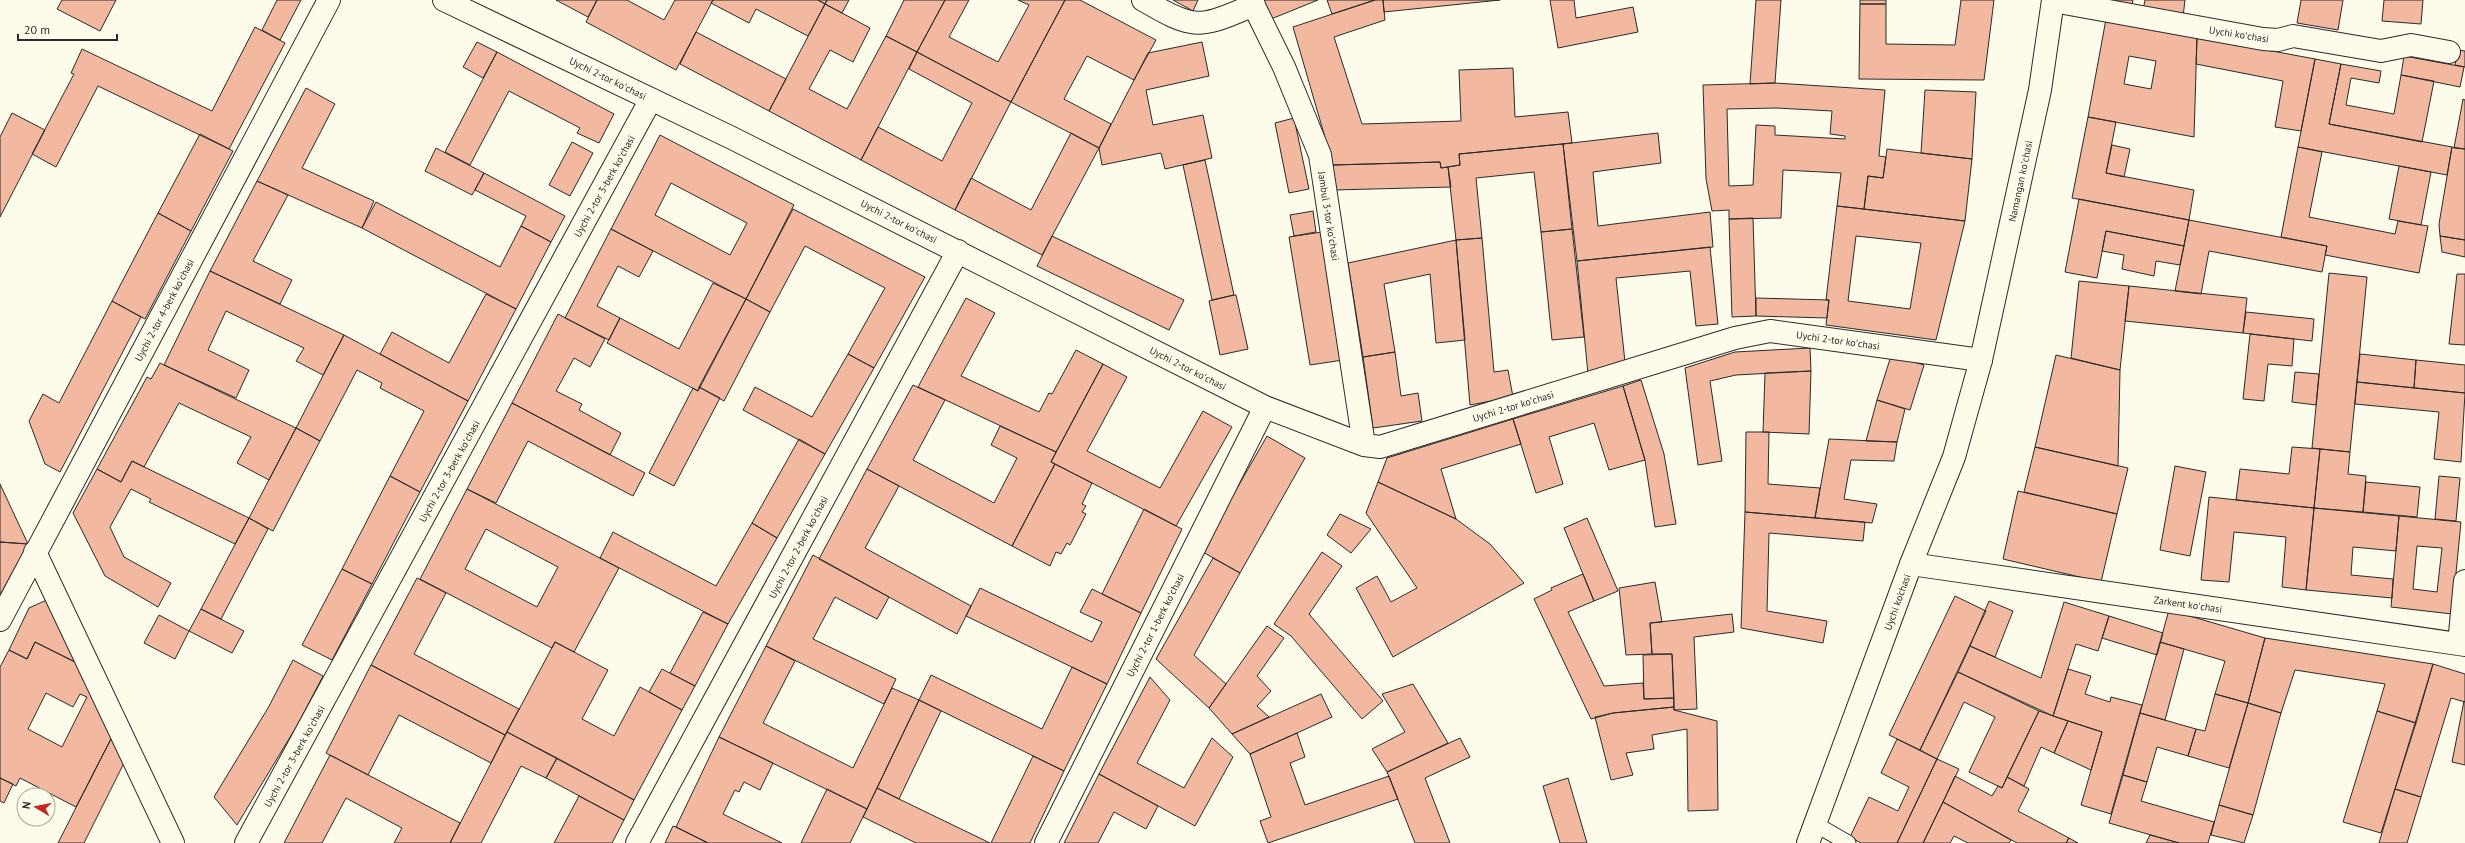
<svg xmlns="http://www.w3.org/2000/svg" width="2465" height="843" font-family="'PT Sans',sans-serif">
	<rect width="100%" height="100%" fill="#fdfbea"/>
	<!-- building -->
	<path fill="#f2b8a0" stroke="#2b2b2b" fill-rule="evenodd" d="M62,0H116L100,31L57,9Z
		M277,0H301L280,40L262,30Z
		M556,0H597L588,17Z
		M597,0H627L664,20L675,0H713L676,70L586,22Z
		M713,0H818L825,4L808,36L756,9L749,23L711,3Z
		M818,0H827L825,4Z
		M827,0H849L842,13L825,4Z
		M904,0H945L917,52L886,36Z
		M945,0H969L949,37L998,62L1029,5L1018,0H1065L1011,102L917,52Z
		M1065,0H1080L1156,40L1134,80L1087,56L1064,99L1111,124L1099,148L1011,102Z
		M1173,0H1198L1193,11Z
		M1263,0H1318L1271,19Z
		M1327,0H1375L1332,14Z
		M1375,0H1383L1385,20L1334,37L1362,124L1461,121L1459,70L1513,68L1515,117L1568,112L1572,143L1459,154L1460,165L1441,168L1440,162L1333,165L1293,27Z
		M1383,0H1500L1384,12Z
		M1550,0H1574L1576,18L1633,7L1638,32L1558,48Z
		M1756,0H1781L1775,83L1750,84Z
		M1860,0H1886V4H1860Z
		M1961,0H1994L1984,80L1859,79L1860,4H1886V44L1955,45Z
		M2104,0H2133L2132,5Z
		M2145,0H2185L2183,17L2143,10Z
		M2301,0H2343L2338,30L2297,23Z
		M2384,0H2423L2421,24L2382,21Z
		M825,4L870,28L853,62L830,50L809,89L847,109L886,36L917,52L861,160L769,111Z
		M2106,19L2197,37L2194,137L2088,117ZM2129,56L2156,61L2151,89L2124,84Z
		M255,27L285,43L229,149L98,86L56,167L32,154L74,74L71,73L82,49L212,111Z
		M696,32L786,79L769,111L680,64Z
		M2197,37L2315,59L2301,131L2275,127L2283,81L2196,64Z
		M477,42L497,52L483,78L463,67Z
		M1202,42L1209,76L1146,90L1153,125L1203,115L1212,158L1165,169L1161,153L1102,165L1099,148L1148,53Z
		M2458,50L2465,51V67L2455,65Z
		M497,52L614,114L599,143L577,133L580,128L509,91L470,165L445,152Z
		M917,52L1011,102L955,210L861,160L878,127L942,161L972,103L909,69Z
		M2404,56L2464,67L2460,87L2401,75Z
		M2315,59L2341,64L2329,124L2452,147L2447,175L2298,147Z
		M2341,64L2381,71L2379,83L2351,78L2346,105L2394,114L2401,75L2434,81L2422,142L2329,124Z
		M1775,83L1885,90L1879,156L1886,157L1883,178L1868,176L1864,209L1837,206L1841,173L1783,170L1781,218L1729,219V210L1712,211L1706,179L1703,85ZM1776,108L1832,111L1830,134L1845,136V139L1775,135V126L1756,125L1753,185L1729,186L1727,109Z
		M306,88L335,104L302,168L374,201L362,228L257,181Z
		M1925,90L1976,92L1972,159L1921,153Z
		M2463,99L2465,100V149L2454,148Z
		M12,113L45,130L0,217V137Z
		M2088,117L2116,122L2106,173L2194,190L2189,220L2072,198Z
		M1294,118L1309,189L1289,193L1275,123Z
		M1071,133L1099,148L1042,255L955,210L971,178L1031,210Z
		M1658,133L1661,163L1593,172L1598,226L1710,212L1713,247L1577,261L1563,144Z
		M200,134L233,151L191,231L158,213Z
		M660,135L794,205L746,299L611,229ZM671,183L747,223L730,255L655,215Z
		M572,142L593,153L570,196L549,185Z
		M1563,144L1572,229L1541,232L1534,172L1476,178L1482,238L1456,240L1448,167L1460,165L1459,154Z
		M2112,145L2130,149L2124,177L2106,173Z
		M2298,147L2322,152L2309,217L2395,234L2398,221L2428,226L2419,273L2325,255L2327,246L2281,237Z
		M2452,147L2465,149V240L2440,236L2439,224Z
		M436,148L484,173L472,195L425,171Z
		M1887,149L1972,159L1965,221L1864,209L1868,176L1883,178Z
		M1205,160L1234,295L1212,300L1183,165Z
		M1440,162L1441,168L1448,167L1451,187L1333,190V165Z
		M2399,166L2431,172L2421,225L2389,219Z
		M484,173L565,216L551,242L521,226L526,216L475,190Z
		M257,181L288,195L253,261L292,280L280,304L210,271Z
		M2079,199L2189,220L2184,246L2106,231L2097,278L2065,272Z
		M376,202L500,267L521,226L551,242L516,309L362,228Z
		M1837,206L1965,221L1936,340L1826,325L1829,300H1826ZM1856,236L1921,243L1910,309L1848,301Z
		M793,209L925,277L874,368L848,354L885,288L805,246L770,312L746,299Z
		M1313,211L1316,232L1294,236L1290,215Z
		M158,213L191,231L145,319L112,301Z
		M1753,218L1756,316L1732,317L1729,219Z
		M2189,220L2327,246L2322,272L2209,251L2201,294L2175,291Z
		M611,229L653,251L639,277L618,266L597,306L620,318L609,340L565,318Z
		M1572,229L1584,337L1552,340L1541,232Z
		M2106,231L2184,246L2180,265L2156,261L2154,276L2122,269L2124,255L2102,251Z
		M1322,232L1343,360L1310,365L1289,237Z
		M1052,236L1184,300L1169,330L1037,266Z
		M2440,236L2465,240V257L2442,252Z
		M1482,238L1494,372L1508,370L1513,397L1470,405L1456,240Z
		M1456,240L1465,340L1436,343L1430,274L1384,284L1395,352L1363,357L1348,263Z
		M1710,247L1718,324L1696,326L1690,271L1616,278L1625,362L1588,374L1577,261Z
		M210,271L344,335L323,375L296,361L304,348L226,311L208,350L249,370L236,398L164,365Z
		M2329,273L2367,277L2350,452L2312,448Z
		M2457,274H2465V345L2449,344Z
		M2079,281L2129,286L2120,370L2071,358Z
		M713,283L746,299L698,391L607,343L620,318L679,349Z
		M2129,286L2247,298L2243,333L2125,321Z
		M486,294L516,309L468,401L380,354L392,332L449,363Z
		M1234,295H1236L1248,349L1220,355L1209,301Z
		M966,298L995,313L961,376L1039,412L1049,393L1052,394L1076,350L1103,364L1056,452L918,387Z
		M1756,298L1829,300L1827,318L1756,316Z
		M746,299L770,312L724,401L699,387Z
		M112,301L141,317L60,472L45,464L29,421L43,394L59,403Z
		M2246,312L2314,319L2312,341L2243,333Z
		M558,314L605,339L590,367L574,358L556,391L582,404L579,410L621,433L610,455L512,403Z
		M2250,334L2294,339L2292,366L2268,364L2264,401L2243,399Z
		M344,335L468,401L420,492L390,476L424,411L380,388L382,383L357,370L320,441L296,428Z
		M1810,348L1811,371L1736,375L1710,381L1722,461L1698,465L1685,368L1735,352Z
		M1395,352L1401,396L1418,393L1422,421L1373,428L1363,357Z
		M848,354L874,368L825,454L743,410L755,387L812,417Z
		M2360,354L2416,360L2414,388L2357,382Z
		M2056,355L2120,370L2118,466L2035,447Z
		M1891,356L1924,365L1910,410L1877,400Z
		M2416,360L2465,365V393L2414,388Z
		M160,363L296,428L269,480L237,463L251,437L179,403L144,467L132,461L121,482L97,469L147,377L151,379Z
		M1103,364L1127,377L1087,451L1160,488L1203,411L1232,427L1176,526L1051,462Z
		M1811,371L1809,434L1763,432L1765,373Z
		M2295,372L2319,374L2316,405L2292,402Z
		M1641,380L1664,454L1676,524L1655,527L1645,460L1623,386Z
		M2357,382L2465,393L2461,462L2434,459L2439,412L2355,404Z
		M913,385L945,400L913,460L994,503L1017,458L991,445L1000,426L1056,452L1051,462L1055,464L1012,546L867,469Z
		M1623,386L1645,460L1609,470L1594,423L1549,437L1563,484L1536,493L1513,419Z
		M699,387L720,398L674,486L649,473L693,388L698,391Z
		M1877,400L1905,409L1897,442L1866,441Z
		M512,403L645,473L633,496L528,441L496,503L467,489Z
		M1513,419L1521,444L1441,469L1456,519L1378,482L1387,458Z
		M296,428L320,441L273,531L249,518Z
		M1746,432H1769L1768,484L1820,488L1815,518L1745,512Z
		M1267,436L1305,458L1240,573L1201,551Z
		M799,439L825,454L777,538L752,523Z
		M1829,439L1897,442L1894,461L1851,460L1844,499L1877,504L1872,523L1815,518Z
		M2035,447L2128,468L2117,514L2024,492Z
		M2292,447L2320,449L2314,508L2236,500L2240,469L2289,474Z
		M2320,449L2350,452L2348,474L2366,476L2363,512L2314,508Z
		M132,461L249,518L235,544L149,502L151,499L131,489L110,527L124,557L171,583L158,607L105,576L73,513L97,469L121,482Z
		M1055,464L1092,483L1082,504L1086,506L1082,512L1086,514L1070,545L1067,543L1061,554L1056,552L1050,566L1012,546Z
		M2175,466L2206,472L2190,556L2160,550Z
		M867,469L899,486L865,548L971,606L957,634L819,559Z
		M390,476L420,492L372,584L342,569Z
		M2439,476L2460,478L2456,521L2435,519Z
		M1378,482L1456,519L1490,544L1524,583L1393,657L1356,588L1377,576L1391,602L1417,588L1366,513Z
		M2366,482L2420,487L2417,517L2363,512Z
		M0,484L28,544L0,542Z
		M467,489L619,568L574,652L555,642L552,648L420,579ZM486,529L558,567L537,607L465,569Z
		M2018,491L2117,514L2101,582L2003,559Z
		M2209,497L2314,508L2306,590L2282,587L2286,537L2234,532L2229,582L2201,580Z
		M2314,508L2399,516L2396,551L2353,547L2351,575L2393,579L2392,598L2306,590Z
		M1144,509L1182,529L1141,613L1102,594Z
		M1745,512L1865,522L1863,541L1769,533L1767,611L1827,621L1823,643L1741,628Z
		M1340,514L1371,529L1351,553L1327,535Z
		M2399,516L2461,522L2452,614L2391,607ZM2417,546L2442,548L2437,592L2413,589Z
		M249,518L268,529L221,619L201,609Z
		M1587,518L1618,591L1594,601L1564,528Z
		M752,523L777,538L728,624L600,558L613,532L716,586Z
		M0,542L28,544L0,595Z
		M1322,552L1342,566L1309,614L1383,701L1362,719L1291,636L1274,624Z
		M813,555L889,597L877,619L835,597L813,639L896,679L884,704L766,646Z
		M1213,558L1240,573L1194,655L1226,684L1209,708L1156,659Z
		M342,569L372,584L332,660L302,645Z
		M1583,574L1594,601L1568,612L1604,686L1643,683L1644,699L1674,698V707L1613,713L1591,719L1534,599L1552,590L1551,588Z
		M417,578L446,593L414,654L519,709L505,735L371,665Z
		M1655,582L1662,622L1650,623L1652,654L1626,655L1619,588Z
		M980,588L1092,642L1102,622L1080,612L1092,589L1141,613L1107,684L966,616Z
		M1955,596L1986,611L1920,750L1889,735Z
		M49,599L81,665L35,642L27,659L9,650L29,608Z
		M1989,601L2013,611L1995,657L1970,646Z
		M2064,602L2109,616L2098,651L2076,644L2053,716L1958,672L1970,646L2041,678Z
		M201,609L244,631L232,653L189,631Z
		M2169,610L2265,638L2248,703L2215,694L2225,661L2160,642Z
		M703,612L728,624L695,686L670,673Z
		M1732,614L1734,632L1694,637L1697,709L1674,710L1672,654H1652L1650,623Z
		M159,615L189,631L175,659L144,643Z
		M2109,616L2163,633L2157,655L2102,638Z
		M1267,626L1284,638L1257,676L1271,691L1257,706L1269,717L1232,734L1209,708Z
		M2265,638L2433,664L2416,723L2377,711L2385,684L2295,670L2281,713L2248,703Z
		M35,642L81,665L114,733L76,807L20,778L16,786L0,778V667L9,650L27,659ZM46,693L73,707L80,694L87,697L62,747L28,729Z
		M555,642L608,670L582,719L614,736L640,687L682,710L634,800L507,732Z
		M2160,642L2184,649L2165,720L2140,713Z
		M766,646L795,661L763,723L853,768L892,688L919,700L867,809L719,737Z
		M1672,654L1674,698L1644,699L1643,655Z
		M293,660L323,676L298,724L237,825L214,797L268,708Z
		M2433,664L2465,674V702L2451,698L2421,797L2395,789Z
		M371,665L505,735L491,763L399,715L368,775L326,753Z
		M1072,667L1107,684L1064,771L919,700L931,675L1042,729Z
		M662,669L695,686L682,710L649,692Z
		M2068,669L2091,676L2085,694L2110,702L2111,697L2142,705L2111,814L2081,805L2102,732L2053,716Z
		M1958,672L2039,711L2002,788L1969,772L1995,717L1964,702L1937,759L1920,750Z
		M1150,677L1170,700L1137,763L1184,788L1212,738L1233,757L1195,826L1099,774Z
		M1413,684L1448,743L1387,772L1372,749L1405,732L1382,694Z
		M1321,694L1332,717L1297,733L1250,754L1232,734Z
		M2215,694L2248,703L2229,768L2188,756L2196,729L2205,731Z
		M919,700L941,711L899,799L877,788Z
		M2464,701L2465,702V765L2452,762Z
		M2248,703L2281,713L2253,815L2219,805Z
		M1674,707V710L1717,721L1718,810L1688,811L1687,729L1652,735L1654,749L1626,753L1633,775L1611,780L1595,717L1613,713Z
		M2039,711L2068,721L2054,753L2041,747L2024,786L2007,777Z
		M2377,711L2416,723L2381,833L2343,822Z
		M2140,713L2196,729L2188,756L2157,747L2147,782L2123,775Z
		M2068,721L2102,732L2091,770L2054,753Z
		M507,732L557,758L546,778L521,766L481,843H450Z
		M114,733L126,759L84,843H58Z
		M1297,733L1305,757L1290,763L1305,805L1389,776L1398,799L1268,843L1260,821L1271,817L1250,754Z
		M719,737L773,763L760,790L744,782L739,792L735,790L723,814L782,843H708L676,827Z
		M1460,738L1470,757L1425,778L1450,843H1415L1387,772Z
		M1897,739L1937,759L1897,843H1861L1850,837L1869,797L1898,811L1909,787L1881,773Z
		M330,755L460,823L450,843H394L402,828L346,798L322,843H284Z
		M1033,756L1064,771L1030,843H991Z
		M557,758L634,800L624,820L546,778Z
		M1937,759L1959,769L1923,843H1897Z
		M1099,774L1158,806L1146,829L1114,812L1098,843H1064Z
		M2123,775L2147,782L2141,801L2214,822L2208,843H2179L2109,823Z
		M1955,776L1992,796L1998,786L2002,788L2007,777L2029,789L2018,811L2069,838L2066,843H2017L1943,802Z
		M0,778L13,784L4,803L0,801Z
		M1568,778L1587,843H1560L1543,786Z
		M877,788L899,799L990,843H916L863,817Z
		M827,789L867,809L850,843H801Z
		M2395,789L2421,797L2407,843H2379Z
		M579,796L624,820L612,843H554Z
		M1943,802L2011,840L2009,843H1968L1954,836L1950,843H1923Z
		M2219,805L2253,815L2244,843L2211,835Z
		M673,826L676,827L708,843H665Z
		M2150,835L2179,843H2146Z
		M2069,838L2078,843H2066Z"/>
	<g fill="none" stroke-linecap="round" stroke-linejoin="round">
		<defs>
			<path id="lane" d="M1815,824L1848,843"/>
			<path id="street" d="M444,0L732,138L1265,407L1364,445L1380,447L1735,338L1770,331L1981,360
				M1143,0C1158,8 1174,19 1191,22C1210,26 1236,12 1254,5
				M1251,0L1284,67L1320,155L1364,445
				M2053,1L2263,39L2278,40L2293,36L2381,51L2411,45L2449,52
				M35,552L173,843
				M1911,564L2465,645
				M0,620L329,0
				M2459,644L2465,581
				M246,843L651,99
				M637,843L958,251
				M1046,843L1265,407"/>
			<path id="primary" d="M1808,843L1911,564L1954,457L1981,360L2040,90L2053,0"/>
		</defs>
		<!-- lane casing -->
		<use href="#lane" stroke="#2b2b2b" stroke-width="17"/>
		<!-- street casing -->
		<use href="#street" stroke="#2b2b2b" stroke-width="24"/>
		<!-- primary casing -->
		<use href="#primary" stroke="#2b2b2b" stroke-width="24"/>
		<!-- lane -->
		<use href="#lane" stroke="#fdfbea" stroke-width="15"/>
		<!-- street -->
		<use href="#street" stroke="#fdfbea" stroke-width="22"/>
		<!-- primary -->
		<use href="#primary" stroke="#fdfbea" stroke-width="22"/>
	</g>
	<g text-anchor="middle" stroke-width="3" stroke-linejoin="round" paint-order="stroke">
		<!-- street labels -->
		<g font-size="10" fill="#2b2b2b" stroke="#fdfbea">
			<text transform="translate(2239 34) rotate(9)" y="4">Uychi koʻchasi</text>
			<text transform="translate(608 78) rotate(26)" y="4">Uychi 2-tor koʻchasi</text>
			<text transform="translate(2020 181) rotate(-78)" y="4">Namangan koʻchasi</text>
			<text transform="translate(604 186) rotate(-61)" y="4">Uychi 2-tor 3-berk koʻchasi</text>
			<text transform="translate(1329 216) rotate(81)" y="4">Jambul 3-tor koʻchasi</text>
			<text transform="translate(899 221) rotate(27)" y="4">Uychi 2-tor koʻchasi</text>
			<text transform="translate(164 310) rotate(-62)" y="4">Uychi 2-tor 4-berk koʻchasi</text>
			<text transform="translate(1838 340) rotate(8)" y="4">Uychi 2-tor koʻchasi</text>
			<text transform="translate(1188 368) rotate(27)" y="4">Uychi 2-tor koʻchasi</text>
			<text transform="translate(1513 406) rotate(-17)" y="4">Uychi 2-tor koʻchasi</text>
			<text transform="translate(449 471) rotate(-61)" y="4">Uychi 2-tor 3-berk koʻchasi</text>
			<text transform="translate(798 547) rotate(-62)" y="4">Uychi 2-tor 2-berk koʻchasi</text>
			<text transform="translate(1897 602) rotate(-70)" y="4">Uychi ko'chasi</text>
			<text transform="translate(2188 604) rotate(8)" y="4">Zarkent koʻchasi</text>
			<text transform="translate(1155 625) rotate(-63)" y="4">Uychi 2-tor 1-berk koʻchasi</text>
			<text transform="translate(294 756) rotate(-61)" y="4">Uychi 2-tor 3-berk koʻchasi</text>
		</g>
	</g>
	<!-- north arrow -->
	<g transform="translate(36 807) rotate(280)"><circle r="19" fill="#fdfbea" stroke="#a9a89e"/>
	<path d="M0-3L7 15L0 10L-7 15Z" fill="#c62828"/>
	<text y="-6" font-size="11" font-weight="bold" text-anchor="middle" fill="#2b2b2b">N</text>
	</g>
	<!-- scale -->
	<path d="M18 34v6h99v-6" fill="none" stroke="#2b2b2b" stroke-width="2"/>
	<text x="24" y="34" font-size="12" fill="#2b2b2b" stroke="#fdfbea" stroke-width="3" paint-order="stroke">20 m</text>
</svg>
